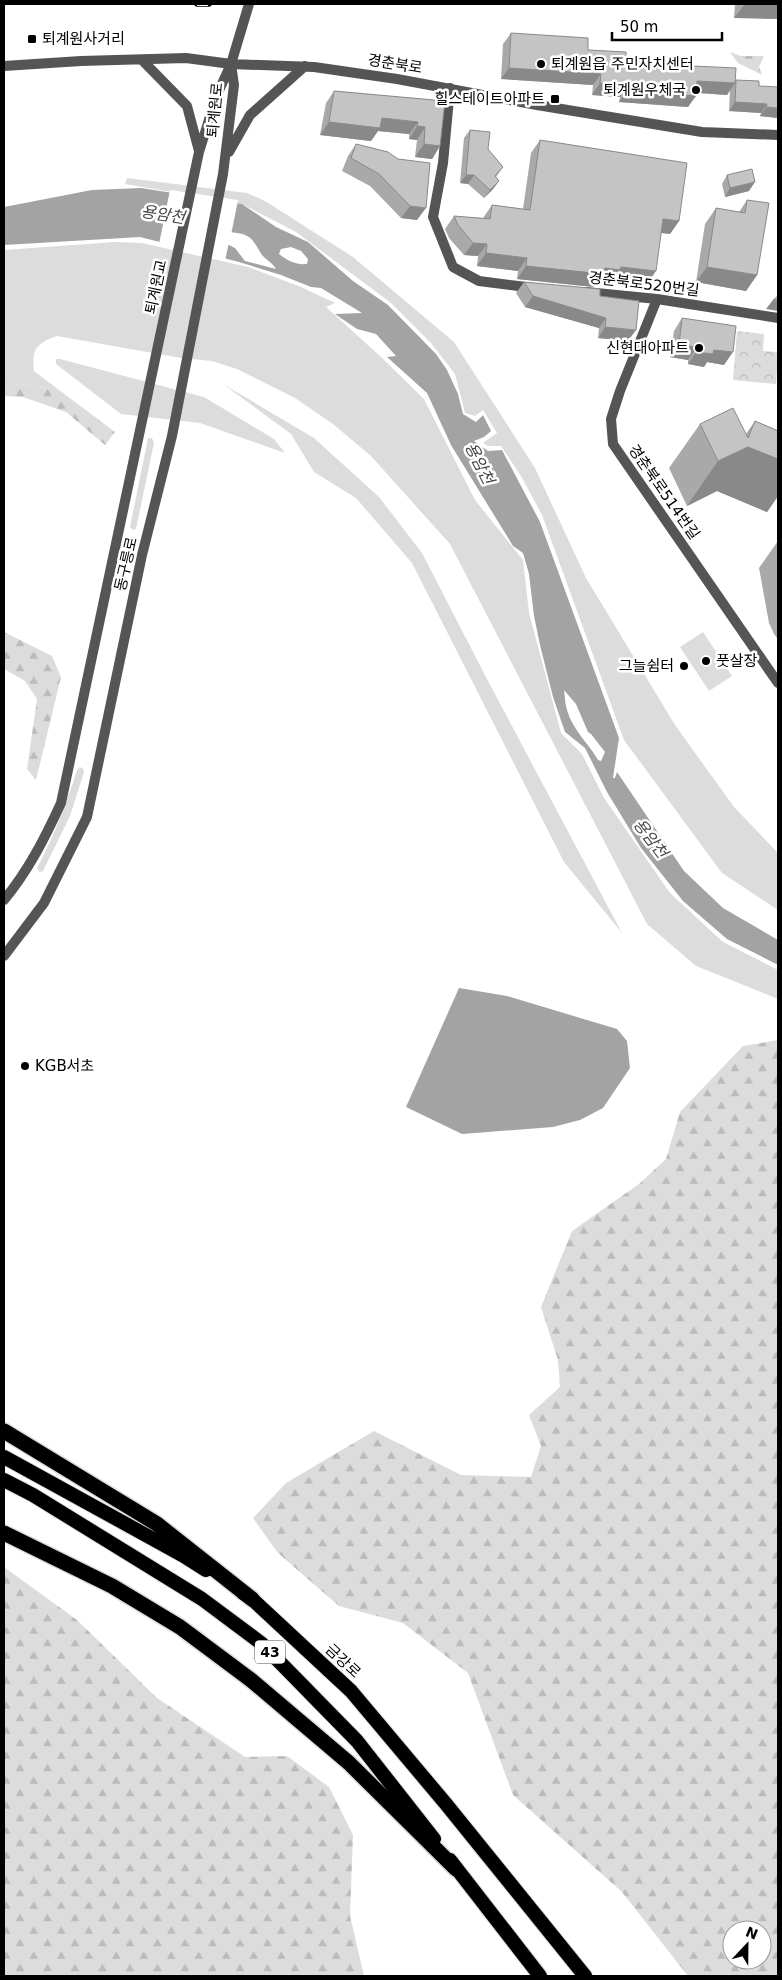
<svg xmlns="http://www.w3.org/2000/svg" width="782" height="1980" font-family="'DejaVu Sans','Noto Sans KR',sans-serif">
	<defs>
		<pattern id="forest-firs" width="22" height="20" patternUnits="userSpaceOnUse" patternTransform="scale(1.25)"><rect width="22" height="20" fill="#dcdcdc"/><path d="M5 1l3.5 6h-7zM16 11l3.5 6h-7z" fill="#bbb"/></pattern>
		<pattern id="park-crowns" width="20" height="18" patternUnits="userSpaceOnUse" patternTransform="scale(1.25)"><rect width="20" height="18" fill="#dcdcdc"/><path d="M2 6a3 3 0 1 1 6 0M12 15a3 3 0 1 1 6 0" fill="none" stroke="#bbb"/></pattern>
	</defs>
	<rect width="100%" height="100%" fill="#fff"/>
	<!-- grass -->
	<path fill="#dcdcdc" d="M127,178L247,193L265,201L353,257L454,342L535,468L586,578L675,725L734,807L778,853V910L722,873L624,740L542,515L521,476L501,446H488L483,443L497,433L483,410L475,416L465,413L455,374L431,343L391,303L296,232L242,204L125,184Z
		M115,242L142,243L248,267L301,287L335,303L326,307L381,357L424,399L475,500L523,560L529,613L561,733L582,754L604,798L670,893L723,942L778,970V999L696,966L647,924L450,544L371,456L333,424L295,398L237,369L212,361L181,358L57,336C35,344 32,349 34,371L59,390L4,383V250Z
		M56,359H60L204,397L274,439L285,453L200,423L121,414L56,364Z
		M223,384L314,438L379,497L422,553L488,681L622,933L564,862L412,563L356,498L314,472L291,434Z
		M148,438H152L154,443L136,529L133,530L130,527Z
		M703,632L732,676L709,691L680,647Z
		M80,767L83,769L84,772L70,816L43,871L40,872L37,868C54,836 66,805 77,770Z"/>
	<!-- forest -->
	<path fill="url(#forest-firs)" fill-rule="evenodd" d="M730,52L741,56H764L759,67L762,75L738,63Z
		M4,383L59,390L115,432L105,445L66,412L23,397L4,396Z
		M4,632L52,656L61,677L36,780L27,769L37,699L25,681L4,669Z
		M778,1040V1976H688L622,1892L513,1795L468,1673L403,1623L339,1606L278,1553L253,1518L286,1483L374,1431L461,1475L531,1477L541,1446L529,1415L560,1387L558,1360L541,1307L572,1231L639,1184L666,1159L680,1112L743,1046ZM732,1930H762V1960H732Z
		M4,1567L77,1620L157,1698L245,1757L287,1756L329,1787L353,1835L350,1916L364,1976H4Z"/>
	<!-- park -->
	<path fill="url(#park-crowns)" d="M737,331L764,334L763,351L778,352L776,384L733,380Z"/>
	<!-- water -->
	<path fill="#a3a3a3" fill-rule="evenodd" d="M141,188L242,204L276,227L308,242L353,281L388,305L436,354L447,370L458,394L463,414L476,422L483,415L491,431L484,437L474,441L488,451L502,450L540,522L619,738L613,778H615L617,772L684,871L723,908L778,940V965L727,939L683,901L641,848L607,792L585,748L565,732L553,697L540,645L534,616L529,574L523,553L513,546L451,445L427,393L387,357L396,356L376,334L357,329L335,314L362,313L321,288L311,287L281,275L239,262L140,237L4,245V207L92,190ZM229,232C251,234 251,237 262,255C266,260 273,263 276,269L245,261L235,248L225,243ZM291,247L301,251L308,259L307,264C296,265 288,261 279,254L281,249ZM564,690L576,704L588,732L591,734L605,752L601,761L598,760C589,744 572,729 567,710C565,704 565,697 564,690Z
		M459,988L507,996L617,1029L627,1041L630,1068L603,1108L580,1120L553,1127L462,1134L406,1107Z"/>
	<!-- pier -->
	<path fill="#fff" d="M170,190L238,200L231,235L227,238V241L229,242L225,261L159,244Z"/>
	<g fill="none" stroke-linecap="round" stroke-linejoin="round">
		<defs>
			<path id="trunk" d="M4,1457L184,1556L206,1570
				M4,1480L33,1495L202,1599L261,1643L357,1741L434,1839
				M243,1593L252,1599L351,1691L446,1804L585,1976
				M450,1860L540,1976"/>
			<path id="motorway" d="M4,1431L157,1524L252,1599
				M4,1533L112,1586L180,1627L251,1680L349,1763L456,1869"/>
		</defs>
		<!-- trunk casing -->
		<use href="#trunk" stroke="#dbdbdb" stroke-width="16"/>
		<!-- motorway casing -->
		<use href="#motorway" stroke="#dbdbdb" stroke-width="18"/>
		<!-- minor -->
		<path stroke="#555" stroke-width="10" d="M450,88L443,163L433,217L453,267L479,281L534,288
			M586,292L657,299L778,318
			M657,299L620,391L611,419L613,444L778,683"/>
		<!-- tertiary -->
		<path stroke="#555" stroke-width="10" d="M142,60L187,106L199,151
			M4,66L81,61L186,58L231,64L314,67L397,79L537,105L702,132L778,135
			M229,152L250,115L305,66
			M4,900C28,871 45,838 61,803L199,152L216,97L231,64L249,4
			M4,956L44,903L87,817L142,555L172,436L223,174L234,85L231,64"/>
		<!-- trunk -->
		<use href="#trunk" stroke="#000" stroke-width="14"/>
		<!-- motorway -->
		<use href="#motorway" stroke="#000" stroke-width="15"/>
		<defs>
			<path id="rail" d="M197,4H209"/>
		</defs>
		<!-- rail casing -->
		<use href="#rail" stroke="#000" stroke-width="5.5"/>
		<!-- rail -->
		<use href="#rail" stroke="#fff" stroke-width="4" stroke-dasharray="11" stroke-linecap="butt"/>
	</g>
	<!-- wall -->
	<path fill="#a9a9a9" d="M735,4H778L734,18Z
		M511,33L588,50L626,61L650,64L735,81L736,80L759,86L778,118L760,116L761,113L729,111L730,90L727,95L696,93L688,107L619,102L620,97L592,95L593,85L501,79L503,44Z
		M334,91L445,101L440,146L432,159L415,157L417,140L409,139V134L378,131L371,141L320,135L326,103Z
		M470,130L503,167L496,177L499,181L493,189L484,198L468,184L460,183L464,138Z
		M540,140L679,221L670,234L661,233L647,284L613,280L611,283L598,281L594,287L517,279L518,271L477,266L478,256L464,255L449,238L445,229L454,216L483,218L492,205L523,209L531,153Z
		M356,144L388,152L417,220L401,218L370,186L342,171L348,156Z
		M727,175L749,191L725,197L722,184Z
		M747,200L757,275L746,291L696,282L705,224L716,208L739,212Z
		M524,282L600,296L628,341L598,338L599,328L525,307L516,293Z
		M682,318L724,365L707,362L704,367L688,364V360L670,357L674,331Z
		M755,421L777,430L778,428V496L767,512L717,491L687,506L669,468L700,424L746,434Z
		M778,541V639L774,634L769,623L759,568Z"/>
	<!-- shaded-wall -->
	<path fill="#898989" d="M745,4H778V19L734,18Z
		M509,68L601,74L593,85L501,79Z
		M697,81L735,83L727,95L689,92Z
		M600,83L627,85L620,97L592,95Z
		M627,91L696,96L688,107L619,102Z
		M735,102L767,104L761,113L729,111Z
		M766,107L778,108V118L760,116Z
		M382,118L418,122L409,134L378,131L371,141L320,135L329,122Z
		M417,126L425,127L417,140L409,139Z
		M424,144L440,146L432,159L415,157Z
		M466,175H474L468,184L460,183Z
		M499,181L493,189L484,198L490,190Z
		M755,182L749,191L725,197L730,188Z
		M410,206L426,208L417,220L401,218Z
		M663,219L679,221L670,234L654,232Z
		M473,243L487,244L478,256L464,255Z
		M486,253L527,258L518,271L477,266Z
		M526,266L605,268L621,267L656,271L647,284L613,280L611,283L598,281L594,287L517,279Z
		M707,267L757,275L746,291L696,282Z
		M533,296L606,318L599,328L525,307Z
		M773,300H778V311L766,309Z
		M605,327L636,330L628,341L598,338Z
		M679,345L697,347L688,360L670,357Z
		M714,350L733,352L724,365L707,362L704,367L688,364L696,352Z
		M748,447L778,459V496L767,512L717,491L687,506L718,461Z"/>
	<!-- building -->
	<path fill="#c4c4c4" stroke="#898989" d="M511,33L588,38V50L626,52V61L651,62L650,64L736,68L735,83L697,81L696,96L627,91V85L600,83L601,74L509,68Z
		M736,80L759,81V86L778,87V108L766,107L767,104L735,102Z
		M334,91L445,101L440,146L424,144L425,127L417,126L418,122L382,118L380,128L329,122Z
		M470,130L490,132L488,149L503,167L495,176L499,181L490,190L474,175H466Z
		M540,140L687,163L679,221L663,219L656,271L621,267L620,270L605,268L603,274L526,266L527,258L486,253L487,244L473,243L458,225L454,216L490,219L492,205L530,210Z
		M356,144L388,152L398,159L430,163L426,208L410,206L379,174L351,158Z
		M752,169L755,182L730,188L727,175Z
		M747,200L769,203L757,275L707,267L716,208L745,213Z
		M524,282L600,289V296L639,301L636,330L605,327L606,318L533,296Z
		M778,296V300H773Z
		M682,318L736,326L733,352L714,350L713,354L696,352L697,347L679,345Z
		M733,408L748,438L755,421L778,431V459L748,447L718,461L700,424Z"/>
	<!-- markers -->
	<g fill="#000" stroke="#fff" stroke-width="2">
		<rect x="27" y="34" width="10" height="10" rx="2.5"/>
		<circle cx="541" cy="64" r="5"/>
		<circle cx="696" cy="90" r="5"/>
		<rect x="550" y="94" width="10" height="10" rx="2.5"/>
		<circle cx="699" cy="348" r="5"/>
		<circle cx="706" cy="661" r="5"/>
		<circle cx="684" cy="666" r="5"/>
		<circle cx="25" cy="1066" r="5"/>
	</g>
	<g text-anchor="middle" stroke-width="5" stroke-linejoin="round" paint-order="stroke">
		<!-- shield labels -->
		<rect fill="#fff" stroke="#4c4c4c" stroke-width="1" x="255" y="1640.5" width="30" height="23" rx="4"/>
		<g font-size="14" font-weight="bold" fill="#000">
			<text x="270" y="1657">43</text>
		</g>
		<!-- poi labels -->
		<g font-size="15" fill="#000" stroke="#fff" text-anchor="start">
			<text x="42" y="44">퇴계원사거리</text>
			<text x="551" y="69">퇴계원읍 주민자치센터</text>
			<text x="686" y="95" text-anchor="end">퇴계원우체국</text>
			<text x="545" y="104" text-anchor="end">힐스테이트아파트</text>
			<text x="689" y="353" text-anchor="end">신현대아파트</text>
			<text x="716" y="666">풋살장</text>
			<text x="674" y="671" text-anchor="end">그늘쉼터</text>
			<text x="35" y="1071">KGB서초</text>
		</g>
		<!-- street labels -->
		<g font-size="15" fill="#000" stroke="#fff">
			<text transform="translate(395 64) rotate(9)" y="5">경춘북로</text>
			<text transform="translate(215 110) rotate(-85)" y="5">퇴계원로</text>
			<text transform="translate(644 284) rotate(7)" y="5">경춘북로520번길</text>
			<text transform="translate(156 287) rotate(-78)" y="5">퇴계원교</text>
			<text transform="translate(664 492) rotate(55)" y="5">경춘북로514번길</text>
			<text transform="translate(126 564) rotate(-77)" y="5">동구릉로</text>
			<text transform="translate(343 1661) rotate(43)" y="5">금강로</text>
		</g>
		<!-- water labels -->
		<g font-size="16" font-style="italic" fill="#444" stroke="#fff">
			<text transform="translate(163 214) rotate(9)" y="6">용암천</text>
			<text transform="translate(480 463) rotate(63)" y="6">용암천</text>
			<text transform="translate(651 838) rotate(52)" y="6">용암천</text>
		</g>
	</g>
	<!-- border -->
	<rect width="782" height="1980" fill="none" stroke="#000000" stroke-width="10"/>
	<!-- north arrow -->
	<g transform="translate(747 1945) rotate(22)"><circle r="24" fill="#ffffff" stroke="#999999"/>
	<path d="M0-4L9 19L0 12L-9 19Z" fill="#000000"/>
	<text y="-8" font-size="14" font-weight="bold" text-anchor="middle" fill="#000000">N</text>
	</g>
	<!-- scale -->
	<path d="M612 32v8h110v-8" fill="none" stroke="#000000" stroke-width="2.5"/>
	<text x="620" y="32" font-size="15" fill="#000000" stroke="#ffffff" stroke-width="4" paint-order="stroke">50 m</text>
</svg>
